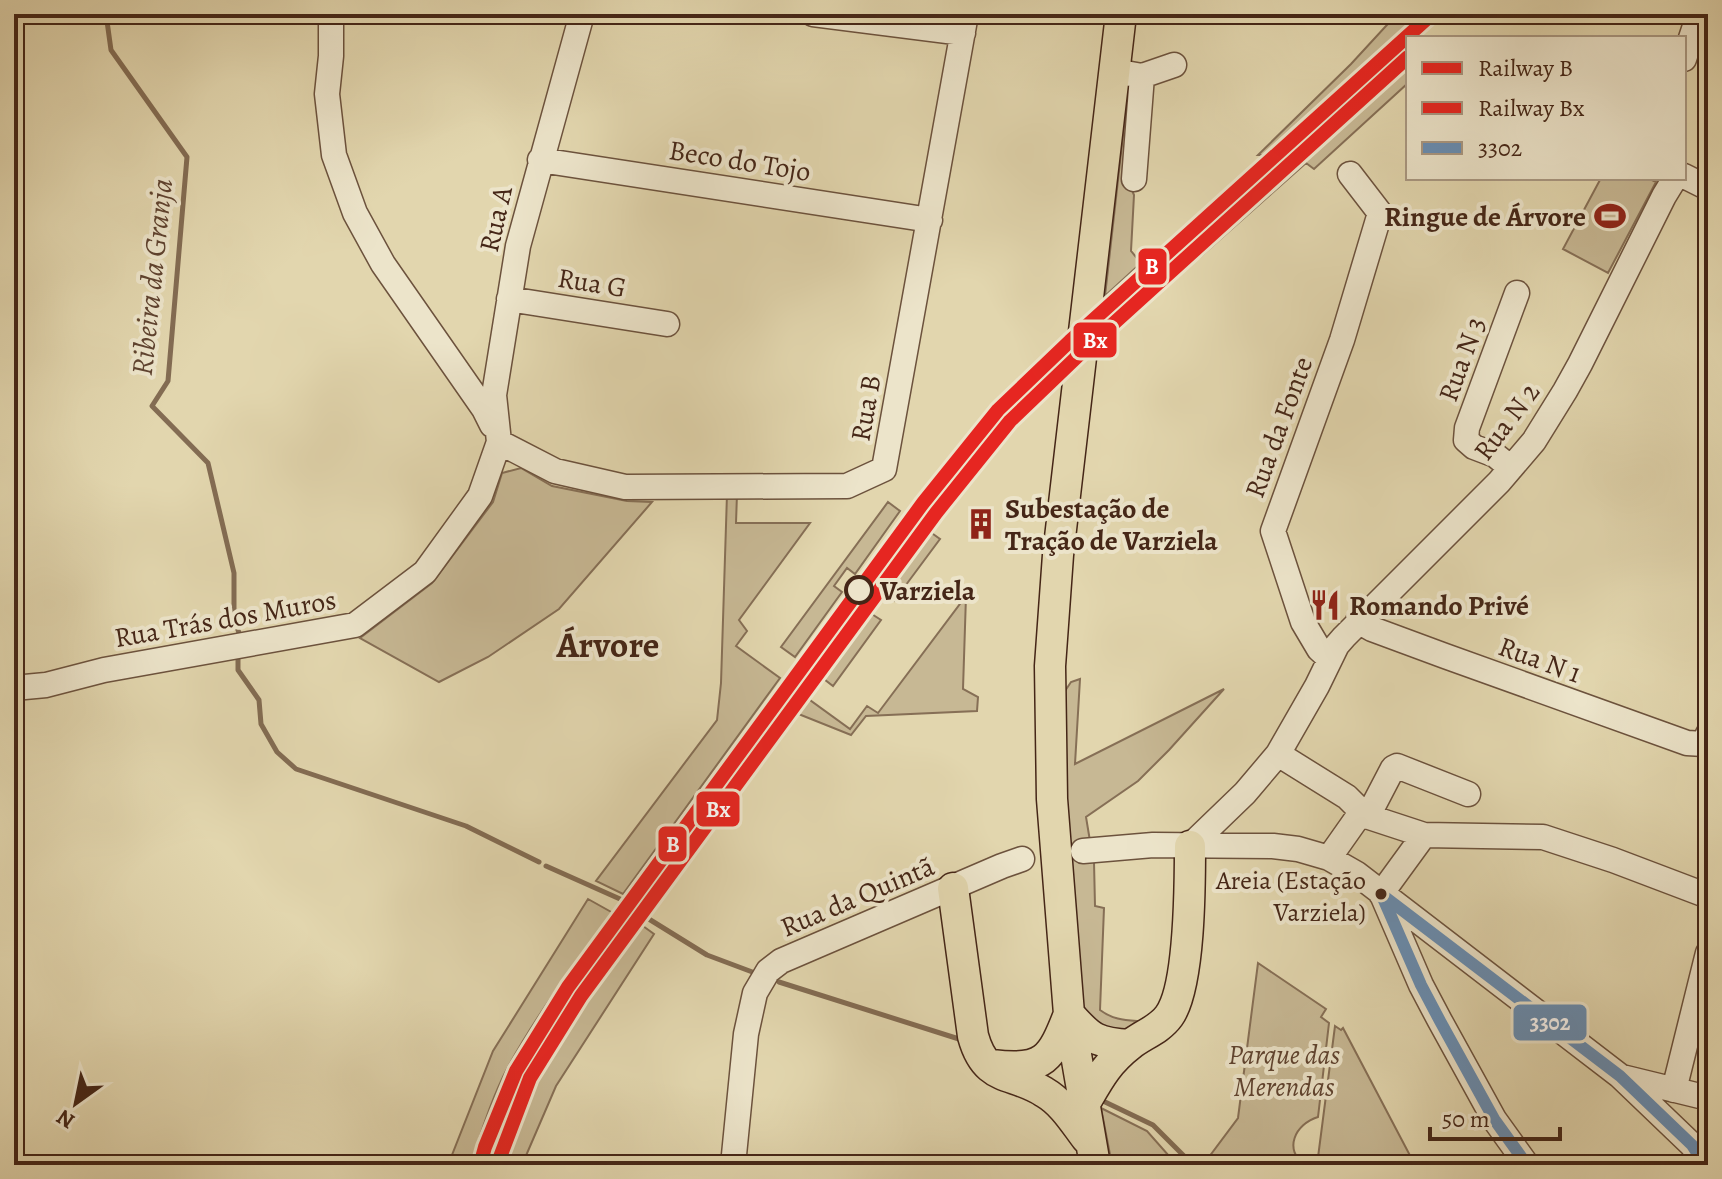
<svg xmlns="http://www.w3.org/2000/svg" width="1722" height="1179" font-family="Alegreya,serif">
	<rect width="100%" height="100%" fill="#e2d6ae"/>
	<filter id="stains"><feTurbulence type="fractalNoise" baseFrequency=".0025" numOctaves="4"/><feColorMatrix values="0 0 0 0 .2 0 0 0 0 .09 0 0 0 0 .02 0 0 0 .5 -.17"/></filter>
	<radialGradient id="worn" r=".72"><stop offset=".6" stop-color="#630" stop-opacity="0"/><stop offset="1" stop-color="#630" stop-opacity=".3"/></radialGradient>
	<!-- green -->
	<path fill="#c7b894" stroke="#866f56" stroke-width="2" d="M1397,14H1419L1266,155H1258L1351,64Z
		M1408,63V83L1314,169L1306,163L1199,258L1196,255Z
		M1129,82L1136,91L1129,183L1134,195L1131,251L1141,263L1105,296Z
		M1601,178H1648L1656,182L1608,273L1563,249Z
		M521,468L552,486L627,501L652,502L559,609L488,657L439,682L360,638L432,583L493,502L502,473Z
		M727,494H737L736,523H810L739,620L747,631L736,646L780,678L623,894L596,881L717,720L721,683Z
		M888,502L900,511L855,574L847,568L834,586L842,592L795,657L781,647Z
		M926,529L940,539L894,601L881,592Z
		M966,596L963,689L978,697L977,711L866,716L851,735L796,713L807,698L850,729L867,706L878,713Z
		M867,611L881,620L833,686L820,676Z
		M1080,679L1075,764L1224,689L1169,750L1138,781L1086,817L1090,841L1084,862H1094L1095,906L1104,908L1100,1010C1112,1019 1123,1020 1137,1021C1114,1041 1094,1029 1083,1005L1068,867L1065,691L1071,682Z
		M588,899L613,913C576,962 538,1012 508,1067C492,1097 481,1131 471,1165H450L452,1155L493,1051Z
		M636,921L654,934L556,1086L522,1165H498C504,1148 509,1129 515,1113C544,1043 592,981 636,921Z
		M1258,963L1326,1009L1321,1017L1329,1023L1318,1117C1295,1124 1283,1150 1305,1165H1203L1238,1118Z
		M1335,1026L1341,1030L1343,1028L1415,1165H1317Z
		M1101,1108L1147,1131L1177,1165H1112Z"/>
	<g fill="none" stroke-linecap="round" stroke-linejoin="round">
		<!-- stream -->
		<path stroke="#836c53" stroke-width="5" d="M106,14L111,50L187,157L168,381L152,406L208,463L234,573V618L240,636
			M238,655V670L259,700L261,724L277,752L296,769L466,826L539,862
			M546,866L620,899
			M644,916L707,955L755,973
			M779,982L959,1039
			M1103,1101L1153,1125L1193,1165"/>
		<defs>
			<path id="minor" d="M331,14V56L327,94L334,155L355,213L383,264L484,409L492,425
				M813,14L963,33
				M1684,59L1699,14
				M1114,71L1142,76L1134,179
				M1142,76L1174,65
				M540,160L930,220
				M1684,176L1708,188
				M509,299L667,324
				M499,442L555,471L625,487L847,486L884,469L966,14
				M1511,468L1495,455L1474,447L1466,440L1467,428L1517,293
				M1358,621L1372,629L1445,656L1687,743L1704,744L1708,734
				M1330,659L1319,649L1303,622L1273,531L1342,340L1380,213L1350,174
				M14,688L46,685L104,670L355,625L425,572L480,496L499,442L494,395L518,246L582,14
				M1278,754L1347,797L1356,806L1360,814
				M1368,816L1393,768L1397,766L1468,794
				M1190,846L1245,793L1278,754L1317,686L1337,645L1344,637L1499,482L1534,441L1565,391L1580,364L1664,196L1675,178
				M1083,851L1153,845L1273,846L1298,849L1329,858L1357,874L1620,1076L1692,1145L1705,1165
				M1329,858L1360,814L1424,835L1543,837L1613,860L1708,896
				M1381,894L1424,835
				M1383,897L1421,985L1440,1021L1494,1119L1527,1165
				M1622,1077L1708,1098
				M1674,1090L1708,953
				M733,1165L746,1034L755,993L768,971L781,961L1002,866L1022,859"/>
			<path id="major" d="M953,888L973,1036C986,1083 1011,1071 1044,1092C1063,1103 1074,1122 1087,1139
				M993,1065C1044,1072 1052,1058 1069,1014C1091,1039 1097,1043 1130,1045
				M1085,1103C1099,1079 1107,1063 1130,1045C1142,1035 1159,1030 1169,1016C1190,987 1190,884 1190,846
				M1095,1165L1069,1014L1052,799L1050,666L1058,555L1121,14"/>
		</defs>
		<!-- minor casing -->
		<use href="#minor" stroke="#6c523d" stroke-width="27"/>
		<!-- major casing -->
		<use href="#major" stroke="#452617" stroke-width="33"/>
		<!-- minor -->
		<use href="#minor" stroke="#ece4ca" stroke-width="24"/>
		<!-- major -->
		<use href="#major" stroke="#e2d6ae" stroke-width="30"/>
		<defs>
			<path id="bus-1" d="M1381,894L1620,1076L1692,1145L1705,1165
				M1383,898L1421,985L1440,1021L1494,1119L1527,1165"/>
		</defs>
		<!-- bus-1 casing -->
		<use href="#bus-1" stroke="#ece4ca" stroke-width="18"/>
		<!-- bus-1 -->
		<use href="#bus-1" stroke="#678eb5" stroke-width="12"/>
		<defs>
			<path id="rail-1" d="M480,1165L485,1147L516,1071L568,987L923,503L998,410L1070,341L1432,14"/>
			<path id="rail-2" d="M497,1165L530,1078L581,996L936,513L1010,421L1081,353L1408,57"/>
		</defs>
		<!-- rail-1 casing -->
		<use href="#rail-1" stroke="#ece4ca" stroke-width="20"/>
		<!-- rail-2 casing -->
		<use href="#rail-2" stroke="#ece4ca" stroke-width="20"/>
		<!-- rail-1 -->
		<use href="#rail-1" stroke="#e62621" stroke-width="14"/>
		<!-- rail-2 -->
		<use href="#rail-2" stroke="#e62621" stroke-width="14"/>
	</g>
	<!-- icons -->
	<defs>
		<symbol id="stadium-bare" viewBox="-9 -9 18 18"><path d="M0-5a6.5 5 0 1 0 0 10a6.5 5 0 1 0 0-10ZM-3.5-1.8h7v3.6h-7Z" fill="#8f2418" stroke="#ece4ca" stroke-width="2.5" paint-order="stroke"/></symbol>
		<symbol id="building-bare" viewBox="-9 -9 18 18"><path d="M-4-6H4V6H1V3H-1V6H-4ZM-2.5-4.3h1.7v1.8h-1.7ZM.8-4.3h1.7v1.8H.8ZM-2.5-1h1.7V.8h-1.7ZM.8-1h1.7V.8H.8Z" fill="#8f2418" stroke="#ece4ca" stroke-width="2.5" paint-order="stroke"/></symbol>
		<symbol id="restaurant-bare" viewBox="-9 -9 18 18"><path d="M-5-6h1v4h1v-4h1v4h1v-4h1v5L-1.5 .5V6h-2V.5L-5-1ZM5-6V6H3V1.5H1.5Q1.5-4 5-6Z" fill="#8f2418" stroke="#ece4ca" stroke-width="2.5" paint-order="stroke"/></symbol>
	</defs>
	<g fill-rule="evenodd">
		<use href="#stadium-bare" x="1588" y="194" width="44" height="44"/>
		<use href="#building-bare" x="959" y="502" width="44" height="44"/>
		<use href="#restaurant-bare" x="1303" y="583" width="44" height="44"/>
	</g>
	<!-- markers -->
	<circle fill="#ece4ca" stroke="#452617" stroke-width="4" cx="859" cy="590" r="13"/>
	<circle fill="#452617" stroke="#ece4ca" stroke-width="3" cx="1381" cy="894" r="7"/>
	<g text-anchor="middle" stroke-width="8" stroke-linejoin="round" paint-order="stroke">
		<!-- bus labels -->
		<g font-size="26" fill="#452617" stroke="#ece4ca" text-anchor="end">
			<text x="1366" y="889">Areia (Estação<tspan x="1366" dy="32">Varziela)</tspan></text>
		</g>
		<!-- street labels -->
		<g font-size="28" fill="#452617" stroke="#ece4ca">
			<text transform="translate(740 160) rotate(9)" y="10">Beco do Tojo</text>
			<text transform="translate(495 219) rotate(-77)" y="10">Rua A</text>
			<text transform="translate(592 282) rotate(9)" y="10">Rua G</text>
			<text transform="translate(1461 359) rotate(-70)" y="10">Rua N 3</text>
			<text transform="translate(865 408) rotate(-80)" y="10">Rua B</text>
			<text transform="translate(1506 421) rotate(-53)" y="10">Rua N 2</text>
			<text transform="translate(1278 427) rotate(-70)" y="10">Rua da Fonte</text>
			<text transform="translate(225 618) rotate(-10)" y="10">Rua Trás dos Muros</text>
			<text transform="translate(1540 659) rotate(20)" y="10">Rua N 1</text>
			<text transform="translate(857 896) rotate(-23)" y="10">Rua da Quintã</text>
		</g>
		<!-- poi labels -->
		<g font-size="28" font-weight="bold" fill="#452617" stroke="#ece4ca" text-anchor="start">
			<text x="1586" y="226" text-anchor="end">Ringue de Árvore</text>
			<text x="1005" y="518">Subestação de<tspan x="1005" dy="32">Tração de Varziela</tspan></text>
			<text x="1349" y="615">Romando Privé</text>
		</g>
		<!-- stop labels -->
		<g font-size="28" font-weight="bold" fill="#452617" stroke="#ece4ca" text-anchor="start">
			<text x="880" y="600">Varziela</text>
		</g>
		<!-- park labels -->
		<g font-size="28" font-style="italic" fill="#5f4330" stroke="#ece4ca">
			<text x="1284" y="1064">Parque das<tspan x="1284" dy="32">Merendas</tspan></text>
		</g>
		<!-- water labels -->
		<g font-size="30" font-style="italic" fill="#5f4330" stroke="#ece4ca">
			<text transform="translate(152 277) rotate(-84)" y="10">Ribeira da Granja</text>
		</g>
		<!-- district labels -->
		<g font-size="36" font-weight="bold" fill="#452617" stroke="#ece4ca">
			<text x="608" y="657">Árvore</text>
		</g>
	</g>
	<g stroke="#ece4ca" stroke-width="3">
		<rect x="1137" y="247" width="31" height="39" rx="8" fill="#e62621"/>
		<rect x="1072" y="321" width="46" height="38" rx="8" fill="#e62621"/>
		<rect x="695" y="790" width="46" height="38" rx="8" fill="#e62621"/>
		<rect x="657" y="825" width="31" height="38" rx="8" fill="#e62621"/>
		<rect x="1512" y="1003" width="76" height="39" rx="8" fill="#678eb5"/>
	</g>
	<g font-size="22" text-anchor="middle" font-weight="bold" fill="#fff">
		<text x="1152" y="274">B</text>
		<text x="1095" y="348">Bx</text>
		<text x="718" y="817">Bx</text>
		<text x="673" y="852">B</text>
		<text x="1550" y="1030">3302</text>
	</g>
	<!-- margin -->
	<rect width="1722" height="1179" fill="none" stroke="#e2d6ae" stroke-width="48"/>
	<rect x="16" y="16" width="1690" height="1147" fill="none" stroke="#452617" stroke-width="4"/>
	<rect x="24" y="24" width="1674" height="1131" fill="none" stroke="#452617" stroke-width="2"/>
	<!-- legend -->
	<rect x="1406" y="36" width="280" height="144" fill="#ece4ca" stroke="#a99882" stroke-width="2"/>
	<rect x="1422" y="62" width="40" height="12" fill="#e62621" stroke="#a99882" stroke-width="2"/>
	<text x="1478" y="76" font-size="24" fill="#452617">Railway B</text>
	<rect x="1422" y="102" width="40" height="12" fill="#e62621" stroke="#a99882" stroke-width="2"/>
	<text x="1478" y="116" font-size="24" fill="#452617">Railway Bx</text>
	<rect x="1422" y="142" width="40" height="12" fill="#678eb5" stroke="#a99882" stroke-width="2"/>
	<text x="1478" y="156" font-size="24" fill="#452617">3302</text>
	<!-- north arrow -->
	<g transform="translate(76 1103) rotate(213)" stroke="#ece4ca" stroke-width="6" paint-order="stroke">
	<path d="M0-6L14 30L0 20L-14 30Z" fill="#452617"/>
	<text y="-12" font-size="22" font-weight="bold" text-anchor="middle" fill="#452617">N</text>
	</g>
	<!-- scale -->
	<path d="M1430 1127v12h130v-12" fill="none" stroke="#452617" stroke-width="4"/>
	<text x="1442" y="1127" font-size="24" fill="#452617" stroke="#ece4ca" stroke-width="6" paint-order="stroke">50 m</text>
	<rect width="100%" height="100%" filter="url(#stains)"/>
	<rect width="100%" height="100%" fill="url(#worn)"/>
</svg>
